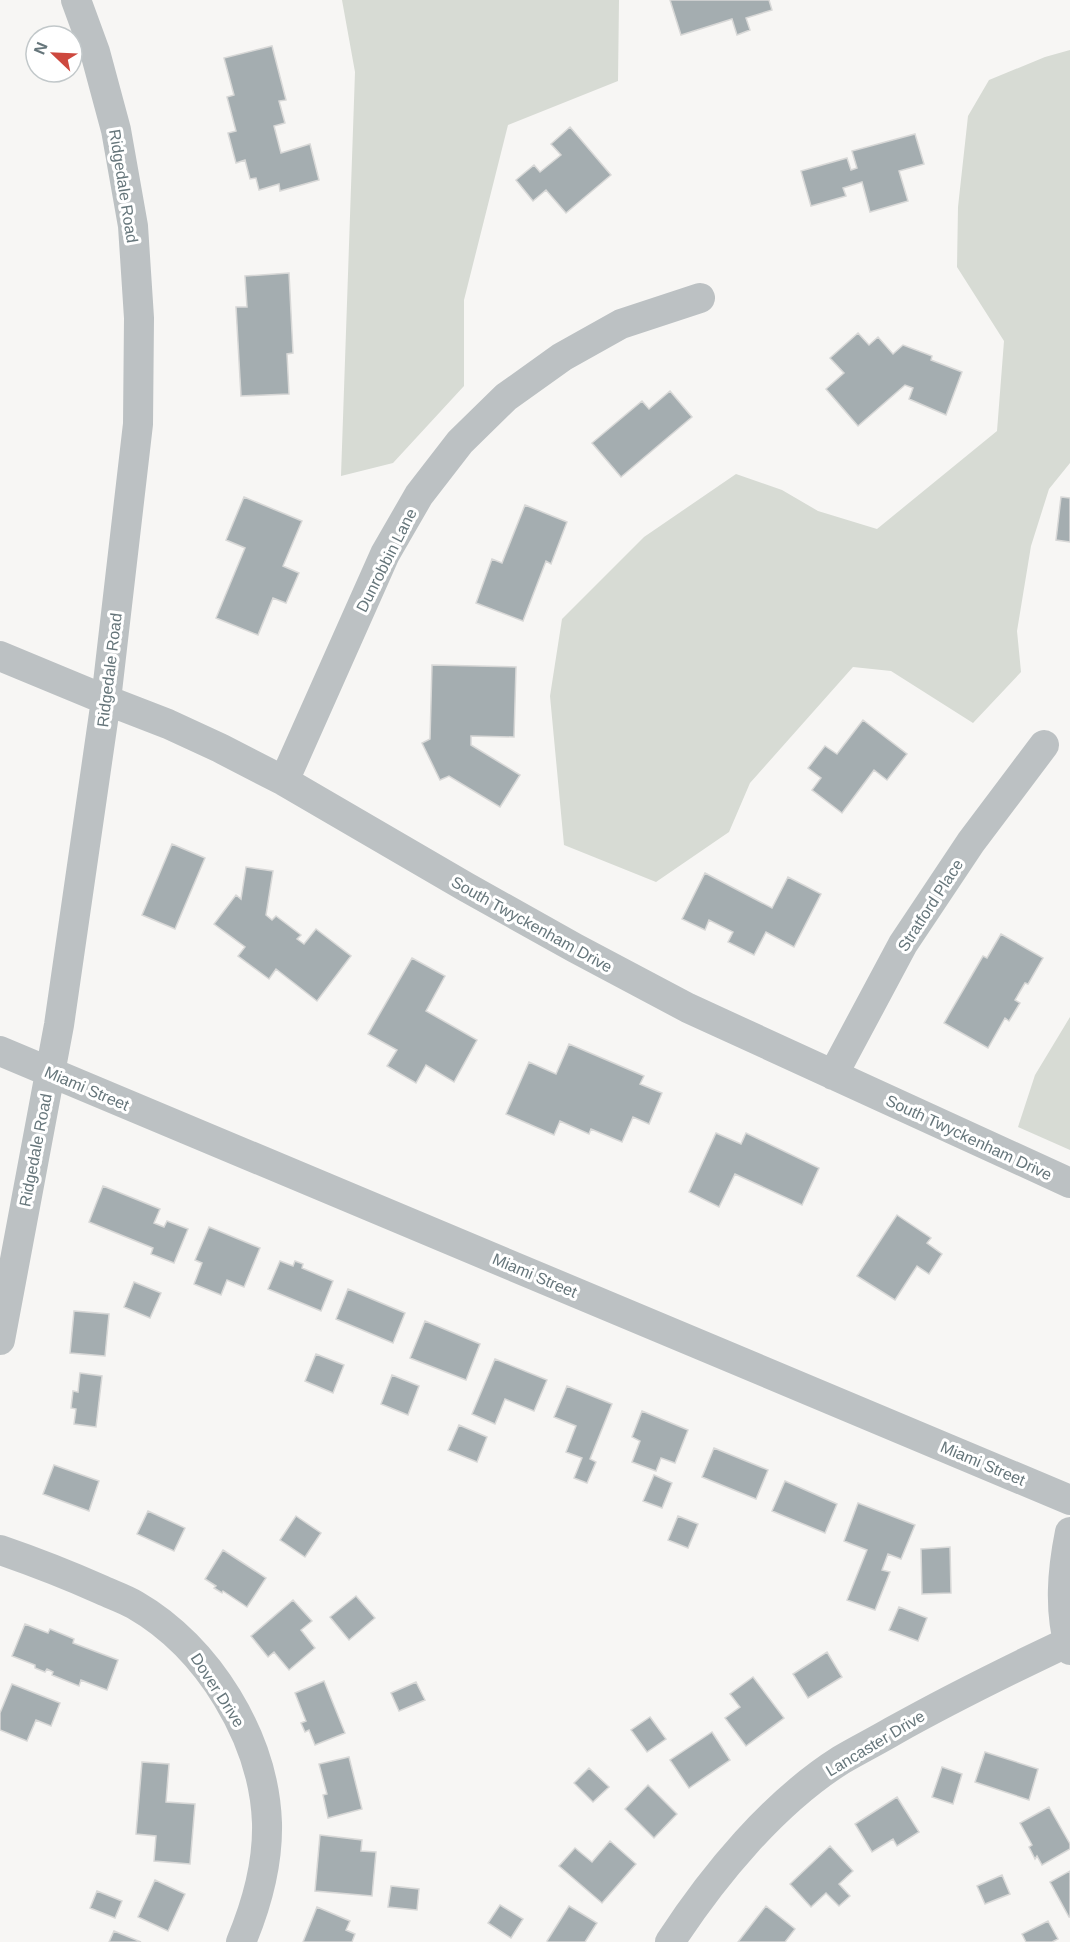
<svg xmlns="http://www.w3.org/2000/svg" width="1070" height="1942" font-family="Arial,sans-serif">
	<rect width="100%" height="100%" fill="#f7f6f4"/>
	<!-- green -->
	<path fill="#d7dbd4" d="M342,0H619L618,81L508,125L464,300V386L393,463L341,476L355,72Z
		M1070,50V463L1049,489L1031,546L1017,631L1021,672L973,723L891,671L853,667L750,783L729,832L656,882L564,845L550,696L562,619L644,537L736,474L782,490L818,511L877,529L997,431L1004,341L957,267L958,207L968,116L989,80L1045,57Z
		M1070,1017V1150L1018,1127L1035,1075Z"/>
	<!-- building -->
	<path fill="#a4adb0" stroke="#d8d8d7" stroke-width="1.5" d="M670,0H769L772,10L746,18L750,30L737,35L732,19L681,35Z
		M272,46L286,100L279,101L285,123L274,126L281,153L310,144L319,180L280,191L279,184L259,190L256,178L250,179L245,160L236,163L228,133L236,131L227,97L234,95L224,58Z
		M570,127L611,175L566,213L546,190L533,201L516,180L534,165L540,172L561,155L551,144Z
		M915,134L924,164L899,171L908,201L870,212L862,182L843,188L846,196L811,206L801,171L847,158L851,170L857,168L852,151Z
		M289,273L293,353L287,354L289,394L241,396L236,307H247L245,276Z
		M858,333L869,345L878,337L893,354L903,345L932,356L931,360L962,372L946,415L909,399L913,388L905,385L858,426L826,389L844,373L830,358Z
		M670,391L692,417L621,477L592,443L642,401L649,409Z
		M244,497L302,521L283,566L299,573L286,603L273,598L258,635L216,618L245,548L226,540Z
		M1061,497L1070,498V542L1056,540Z
		M525,505L567,522L551,564L546,561L523,621L476,603L492,559L502,563Z
		M432,665L516,667L514,737L471,736V745L520,775L500,807L449,776L440,780L422,743L430,739Z
		M863,720L907,754L887,780L874,770L842,813L812,790L821,778L808,768L825,746L837,754Z
		M172,844L205,858L175,929L142,915Z
		M246,867L273,871L266,915L272,920L276,916L301,935L297,939L304,944L316,929L351,956L317,1001L276,969L269,979L238,956L245,947L214,924L236,895L241,899Z
		M705,873L772,908L788,877L821,894L794,947L766,932L754,955L728,942L733,932L709,920L705,930L682,919Z
		M1001,934L1043,958L1028,984L1025,983L1015,1000L1020,1003L1009,1021L1005,1018L988,1048L944,1023L983,956L987,958Z
		M412,958L445,976L426,1011L477,1040L454,1082L426,1065L416,1083L387,1066L397,1050L368,1034Z
		M569,1044L644,1076L640,1084L662,1093L649,1124L633,1117L622,1142L591,1129L589,1134L560,1121L554,1135L506,1114L529,1062L556,1074Z
		M716,1133L741,1144L746,1133L819,1168L802,1205L735,1174L719,1207L689,1192Z
		M103,1186L160,1209L154,1223L164,1227L167,1221L188,1229L174,1263L151,1254L153,1248L89,1222Z
		M897,1215L931,1238L927,1243L942,1254L929,1274L917,1266L895,1300L857,1276Z
		M209,1227L260,1248L244,1287L227,1280L221,1295L194,1284L202,1263L195,1260Z
		M280,1261L293,1266L295,1261L303,1264L302,1268L333,1281L321,1311L268,1289Z
		M134,1282L161,1293L150,1318L124,1307Z
		M348,1289L405,1313L393,1343L336,1319Z
		M74,1311L109,1314L105,1356L70,1353Z
		M425,1321L480,1344L466,1380L410,1358Z
		M316,1354L344,1365L333,1393L305,1381Z
		M495,1359L547,1380L534,1411L505,1399L495,1424L472,1414Z
		M80,1373L102,1376L96,1427L74,1424L76,1409L71,1408L73,1391L78,1392Z
		M392,1375L419,1386L408,1415L381,1404Z
		M567,1386L612,1404L590,1459L596,1462L587,1483L574,1478L582,1458L566,1452L576,1426L554,1417Z
		M642,1411L688,1430L675,1463L661,1458L656,1471L632,1462L640,1441L632,1437Z
		M459,1425L487,1437L477,1462L448,1450Z
		M714,1448L768,1470L756,1499L702,1477Z
		M54,1465L99,1481L89,1511L43,1494Z
		M654,1475L672,1483L662,1508L643,1501Z
		M785,1481L837,1504L825,1533L772,1511Z
		M858,1503L915,1525L901,1559L888,1554L882,1570L890,1572L875,1610L847,1600L867,1550L844,1541Z
		M148,1511L185,1528L174,1551L137,1534Z
		M296,1516L321,1533L305,1557L280,1540Z
		M678,1516L698,1524L688,1548L668,1540Z
		M950,1547L951,1593L922,1594L921,1549Z
		M223,1550L266,1578L247,1607L223,1591L222,1593L214,1588L216,1586L205,1579Z
		M356,1596L375,1618L349,1640L330,1617Z
		M293,1600L312,1621L301,1630L315,1648L289,1670L274,1652L268,1657L251,1636Z
		M899,1607L927,1618L918,1641L889,1630Z
		M25,1624L48,1633L50,1629L74,1639L73,1643L118,1660L107,1690L81,1680L79,1686L52,1675L53,1672L47,1669L45,1672L35,1668V1665L12,1656Z
		M827,1652L842,1677L808,1698L793,1674Z
		M753,1677L784,1718L746,1746L725,1718L740,1707L730,1694Z
		M324,1681L345,1733L315,1745L309,1730L305,1732L301,1723L306,1721L295,1693Z
		M416,1682L425,1700L399,1711L391,1693Z
		M12,1684L60,1703L51,1726L36,1720L27,1741L0,1730V1713Z
		M650,1717L666,1739L647,1752L631,1730Z
		M712,1732L730,1760L689,1788L670,1760Z
		M985,1752L1038,1769L1029,1800L975,1782Z
		M349,1757L362,1809L328,1818L323,1795L327,1794L319,1764Z
		M142,1762L169,1764L166,1802L195,1804L190,1864L154,1861L156,1836L136,1834Z
		M942,1767L962,1774L953,1804L932,1797Z
		M589,1768L609,1787L593,1802L574,1783Z
		M648,1785L677,1814L654,1838L625,1809Z
		M897,1797L919,1832L897,1846L893,1839L872,1852L855,1824Z
		M1049,1807L1070,1844V1849L1042,1865L1037,1856L1035,1859L1029,1847L1032,1845L1020,1823Z
		M320,1835L362,1840L361,1851L376,1852L372,1896L315,1891Z
		M610,1841L636,1864L602,1903L559,1866L575,1848L592,1862Z
		M830,1846L853,1871L839,1884L850,1896L839,1906L826,1893L811,1907L790,1884Z
		M1070,1871V1917H1069L1050,1882Z
		M1002,1875L1010,1894L985,1904L977,1886Z
		M155,1880L185,1894L168,1931L138,1917Z
		M391,1886L419,1889L417,1910L388,1907Z
		M97,1891L122,1901L115,1918L90,1908Z
		M500,1905L523,1919L511,1938L488,1923Z
		M569,1906L597,1923L585,1942H548L547,1941Z
		M766,1906L795,1929L785,1942H738Z
		M317,1907L350,1921L346,1930L355,1934L352,1942H303Z
		M1048,1921L1058,1939L1052,1942H1026L1022,1934Z
		M114,1931L141,1942H109Z"/>
	<g fill="none" stroke-linecap="round" stroke-linejoin="round">
		<!-- minor -->
		<path stroke="#bcc1c3" stroke-width="30" d="M0,656L106,700L168,724L220,748L284,781L466,887L575,948L688,1008L1070,1183
			M284,781L385,554L419,495L460,442L506,397L562,357L621,324L700,298
			M0,1051L1070,1500
			M833,1075L903,944L971,842L1044,745
			M0,1340L59,1025L106,700L138,424L139,318L133,226L116,130L95,52L76,0
			M1070,1532C1062,1572 1059,1610 1070,1650
			M0,1550C35,1562 68,1575 102,1590C113,1595 125,1599 135,1605C208,1647 264,1738 267,1823C268,1865 257,1904 241,1942
			M670,1942C713,1876 773,1803 841,1760C858,1750 876,1741 893,1731C950,1699 1009,1670 1068,1642"/>
	</g>
	<g text-anchor="middle" stroke-width="6" stroke-linejoin="round" paint-order="stroke">
		<!-- street labels -->
		<g font-size="16" fill="#66767b" stroke="#fff">
			<text transform="translate(124 186) rotate(81)" y="6">Ridgedale Road</text>
			<text transform="translate(386 560) rotate(-63)" y="6">Dunrobbin Lane</text>
			<text transform="translate(109 670) rotate(-83)" y="6">Ridgedale Road</text>
			<text transform="translate(930 905) rotate(-57)" y="6">Stratford Place</text>
			<text transform="translate(532 924) rotate(29)" y="6">South Twyckenham Drive</text>
			<text transform="translate(87 1088) rotate(23)" y="6">Miami Street</text>
			<text transform="translate(969 1137) rotate(25)" y="6">South Twyckenham Drive</text>
			<text transform="translate(35 1150) rotate(-79)" y="6">Ridgedale Road</text>
			<text transform="translate(535 1275) rotate(23)" y="6">Miami Street</text>
			<text transform="translate(983 1463) rotate(23)" y="6">Miami Street</text>
			<text transform="translate(218 1690) rotate(57)" y="6">Dover Drive</text>
			<text transform="translate(875 1743) rotate(-31)" y="6">Lancaster Drive</text>
		</g>
	</g>
	<!-- north arrow -->
	<g transform="translate(54 54) rotate(293)"><circle r="28" fill="#ffffff" stroke="#c2c8ca" stroke-width="1.5"/>
	<path d="M0-4.5L10 22L0 15L-10 22Z" fill="#cd483e"/>
	<text y="-9" font-size="16" font-weight="bold" text-anchor="middle" fill="#66767b">N</text>
	</g>
</svg>
